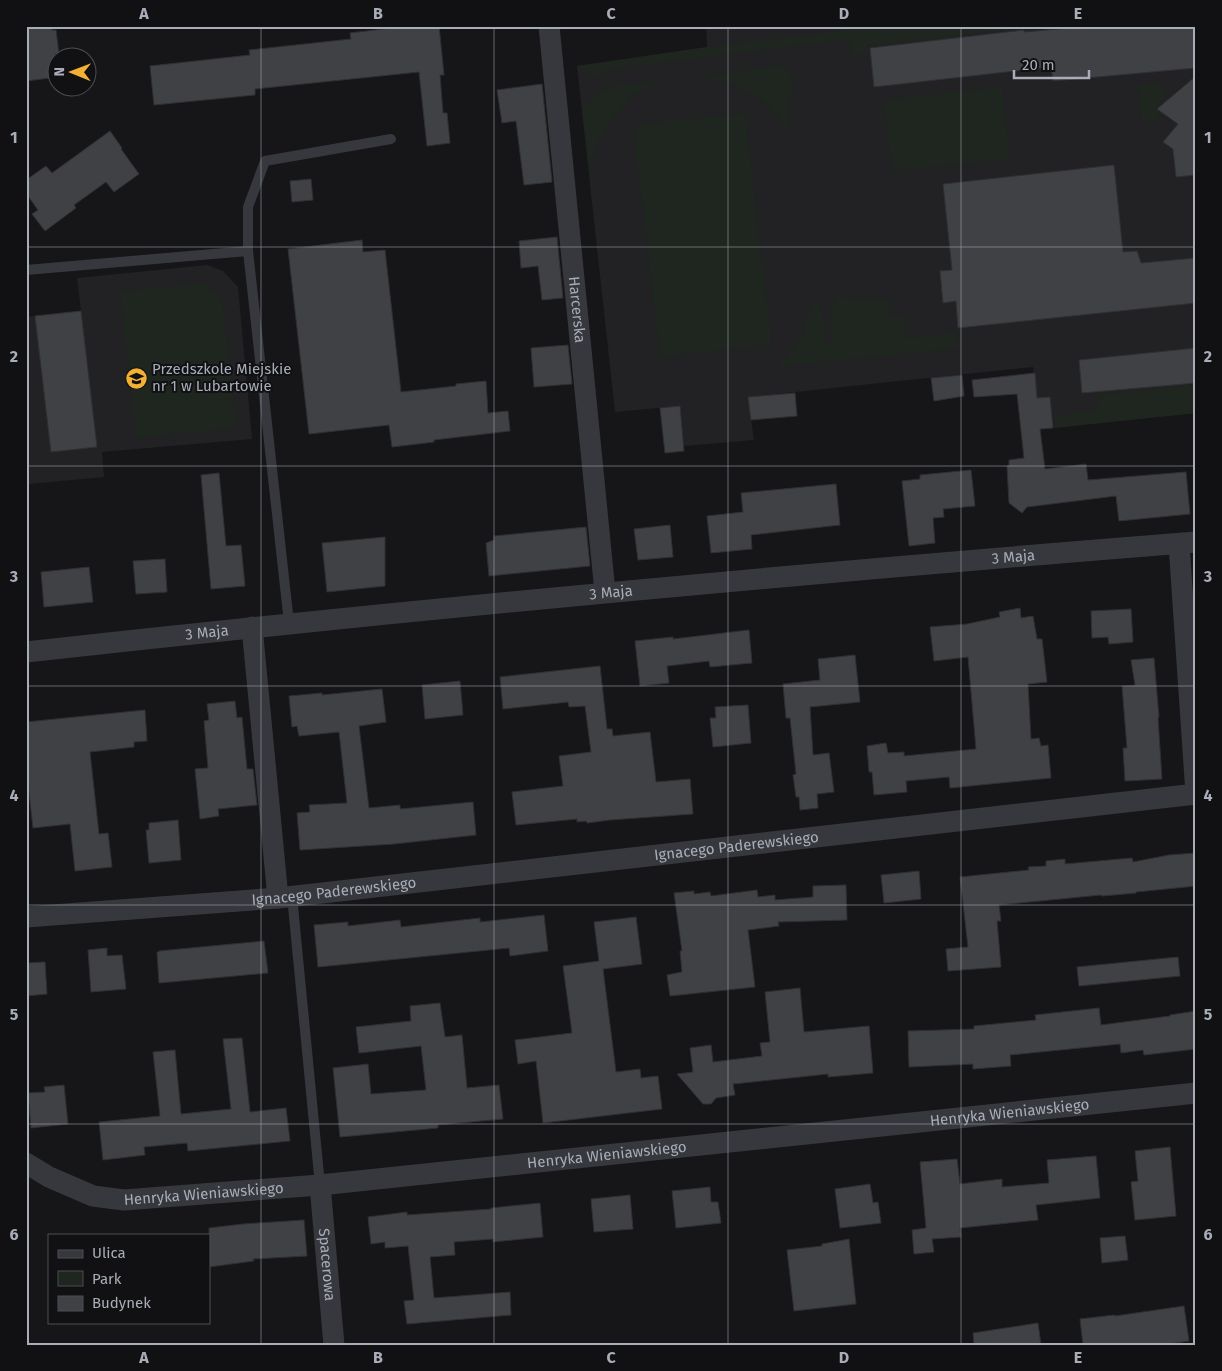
<svg xmlns="http://www.w3.org/2000/svg" width="1222" height="1371" font-family="'Fira Sans',sans-serif">
	<rect width="100%" height="100%" fill="#161618"/>
	<!-- built -->
	<path fill="#222225" d="M706,26H850L851,29L878,26H1196V413L1040,429L1033,367L748,397L754,440L684,446L679,406L615,412L577,66L707,47Z
		M207,265L223,271L238,287L252,439L102,452L104,477L29,484L26,458V317L81,311L77,278Z"/>
	<!-- green -->
	<path fill="#1e261f" d="M879,26H1075L1041,30L1025,28L868,46V54L852,55L850,39L616,68L597,76L577,66L708,47Z
		M778,65C794,66 792,86 794,99L788,100L790,139C786,130 782,121 776,114C756,89 730,82 700,77Z
		M664,80C653,84 642,88 633,96C620,106 599,134 595,150C593,159 592,168 590,177L582,108L599,93L616,85Z
		M1162,82L1164,97L1157,106V113L1165,119L1142,122L1137,85Z
		M1002,87L1010,159L892,171L884,100Z
		M745,113L772,344L660,357L633,125Z
		M204,283L222,299L237,428L137,438L120,292Z
		M836,294L847,299H888L890,317L904,316L907,339L957,332L959,348L775,367L791,353L798,340L808,319L811,303L821,302L826,343L833,342L830,301L837,300Z
		M1196,385V413L1055,428L1054,416L1098,410L1097,395Z"/>
	<!-- building -->
	<path fill="#404145" stroke="#303034" d="M26,26H51L52,30H56L59,54H55L58,77L26,81Z
		M409,26H439L444,75H440L443,113H447L450,143L427,146L419,72L255,89V95L154,105L150,66L250,55L249,50L351,39L350,33Z
		M1093,26H1196V68L1053,81L1051,67L874,87L870,48L1024,30V32Z
		M1196,76V175L1176,177L1173,149L1163,142L1178,124L1157,109Z
		M542,84L552,182L524,185L516,121L502,123L497,90Z
		M110,131L122,148L121,149L139,174L114,192L106,182L74,205L76,208L45,231L32,214L38,210L26,193V180L46,166L52,173Z
		M1114,165L1123,252L1137,251L1141,263L1196,258V303L958,328L956,301L943,303L940,271L952,270L943,184Z
		M311,179L313,200L292,202L290,181Z
		M557,237L563,298L542,300L538,266L521,268L519,241Z
		M362,240L363,252L385,250L401,392L456,386V384L486,381L488,413L508,411L510,431L434,440V442L392,447L389,425L309,434L288,249Z
		M81,311L97,447L51,452L35,316Z
		M568,345L572,384L534,387L531,348Z
		M1196,348V383L1082,393L1079,360Z
		M1035,373L1037,398L1050,397L1053,428L1040,429L1045,469L1086,464L1088,480L1186,472L1190,514L1119,521L1116,496L1027,507L1022,513L1009,503L1007,466L1009,465V460L1024,458L1017,394L974,397L972,380Z
		M962,375L964,396L934,401L931,378Z
		M795,393L797,416L751,420L748,397Z
		M680,406L684,451L665,453L660,408Z
		M971,470L975,506L943,509L944,517L933,518L935,543L909,546L902,481L920,479V475Z
		M219,473L226,546L241,545L245,586L211,589L201,475Z
		M836,484L840,525L751,535L752,549L711,553L707,516L743,512L741,493Z
		M670,525L673,557L638,560L634,529Z
		M586,527L590,566L489,576L486,543L494,540V536Z
		M385,537V586L327,592L322,543Z
		M165,559L167,592L136,594L133,561Z
		M89,567L93,602L44,607L41,572Z
		M1020,608L1021,618L1033,616L1037,639H1042L1047,682L1028,684L1031,739L1039,738L1041,746L1048,745L1051,778L950,788L949,777L906,781L907,792L874,795L872,772H869L867,746L886,743L888,753L904,752V756L976,749L968,657L934,661L930,627L967,624L1000,617L999,612Z
		M1131,609L1133,642L1109,644L1108,637L1092,638L1091,611Z
		M749,630L752,663L710,667L709,661L667,666L669,683L640,686L635,641L673,637V639Z
		M855,655L860,702L810,707L813,755L829,753L834,792L817,794L818,808L800,810L799,797H796L793,775L796,774L790,718H786L783,684L820,680L818,659Z
		M1154,658L1159,717L1158,718L1162,779L1125,781L1123,748H1127L1122,686L1135,685L1131,660Z
		M600,666L607,729H612L613,736L650,732L656,782L690,779L693,814L610,820L587,823L586,821L577,822V819L516,825L512,792L563,786L559,756L591,752L585,706L569,707L568,702L503,709L500,677Z
		M460,681L463,715L425,719L422,685Z
		M382,689L386,722L359,726L369,808L400,805V809L473,802L476,835L394,844L300,850L297,813L310,812L309,805L347,803L339,732L299,736L297,726L292,727L289,696L322,693V695Z
		M235,701L237,718L242,717L247,769H253L257,805L218,809L219,816L200,819L195,769L208,768L204,721L209,720L207,704Z
		M748,705L751,743L713,747L710,718H716L715,707Z
		M145,710L147,741L134,742V747L90,752L99,834L108,833L112,867L75,871L70,824L33,828L26,766V722Z
		M178,820L181,860L149,863L146,830H149V823Z
		M1196,853V886L1136,892V893L1102,896L1101,895L999,905L1001,921H997L1001,967L948,971L946,949L968,947L960,877L1029,870L1028,867L1046,866V861L1065,859V864L1132,858L1133,862L1169,855Z
		M919,871L921,899L884,903L881,875Z
		M846,885L847,920L778,922L779,926L748,930L755,987L670,996L667,975L682,972L680,951H682L674,893L694,891V894L710,892L711,896L757,890L758,897L775,895V900L813,897V886Z
		M544,915L548,951L510,956L509,948L318,967L314,925L348,922V926L400,920L401,927L480,918V922Z
		M636,917L642,964L603,969L616,1072L640,1069L641,1078L658,1076L662,1109L543,1123L536,1061L518,1064L515,1040L572,1033L563,966L599,961L594,922Z
		M264,941L268,973L159,983L157,952H159V951Z
		M107,948V956L122,955L126,989L91,992L88,950Z
		M1178,957L1180,976L1079,986L1077,967Z
		M45,962L47,994L26,996V963Z
		M800,988L804,1032L869,1026L873,1073L828,1077V1074L733,1084L735,1095L716,1098L711,1104H703L677,1074L693,1072L690,1048L711,1045L713,1062L762,1056L760,1043L770,1042L765,992Z
		M440,1003L445,1037L462,1035L467,1088L499,1085L503,1119L438,1125V1128L340,1137L333,1068L368,1064L371,1094L426,1090L421,1046L359,1053L356,1027L411,1021L410,1006Z
		M1099,1008L1101,1025L1170,1016V1015L1196,1011V1049L1144,1055L1143,1050L1121,1053L1120,1044L1010,1055L1011,1066L973,1069V1064L909,1067L908,1031L974,1029V1026L1036,1020L1035,1015Z
		M242,1038L250,1112L286,1108L290,1141L188,1151L187,1143L144,1147L145,1155L103,1160L99,1122L160,1116L153,1052L175,1050L181,1114L231,1109L223,1039Z
		M64,1085L68,1124L31,1128L28,1093L45,1092L44,1087Z
		M1170,1147L1176,1216L1135,1220L1131,1182L1138,1181L1135,1151Z
		M1096,1156L1100,1198L1036,1205L1038,1220L960,1228L961,1237L932,1239L934,1252L914,1254L912,1230L926,1228L920,1162L957,1159L960,1184L1002,1179V1187L1049,1183L1047,1160Z
		M870,1184L873,1203L878,1202L881,1223L840,1228L835,1189Z
		M710,1187L711,1202H718L721,1223L676,1228L672,1191Z
		M630,1195L633,1229L594,1232L591,1199Z
		M540,1203L543,1237L493,1242V1239L454,1242L455,1255L430,1257L434,1298L510,1292L511,1315L407,1324L404,1301L414,1300L408,1246L385,1248V1242L371,1244L368,1217L407,1212V1215L491,1209V1208Z
		M304,1220L307,1256L253,1259L254,1261L209,1267V1228L243,1224Z
		M1125,1236L1128,1260L1102,1263L1100,1238Z
		M849,1239L856,1304L794,1311L787,1250L822,1246V1244Z
		M1184,1306L1189,1341L1162,1345H1083L1080,1319L1114,1315L1115,1316Z
		M1038,1323L1041,1345H974L973,1333Z"/>
	<g fill="none" stroke-linecap="round" stroke-linejoin="round">
		<!-- lane -->
		<path stroke="#37383d" stroke-width="10" d="M26,270L248,251
			M289,623L248,251V207L265,161L391,139
			M292,896L320,1185"/>
		<!-- street -->
		<g stroke="#37383d" stroke-width="21">
			<path id="s1" d="M549,26L605,592"/>
			<path d="M252,627L278,898"/>
			<path id="s2" d="M26,652C415,609 805,573 1196,542"/>
			<path id="s3" d="M26,917L278,898L1196,794L1179,544"/>
			<path id="s4" d="M26,1163L49,1177L93,1196L124,1200L320,1185L1196,1093"/>
			<path id="s5" d="M320,1185L334,1345"/>
		</g>
	</g>
	<!-- grid -->
	<path fill="none" stroke="#a8adb8" stroke-width="1" stroke-opacity="0.55" d="M261,26V1345M494,26V1345M728,26V1345M961,26V1345M26,247H1196M26,466H1196M26,686H1196M26,905H1196M26,1124H1196"/>
	<!-- icons -->
	<defs>
		<symbol id="school-disc" viewBox="-11 -11 22 22"><circle r="9.5" fill="#f2b134" stroke="#111113"/><path d="M0-5L7-2L0 1L-7-2ZM-4 1L0 2.5L4 1V4Q0 6-4 4Z" fill="#111"/></symbol>
	</defs>
	<g fill-rule="evenodd">
		<use href="#school-disc" x="124" y="366" width="25" height="25"/>
	</g>
	<g text-anchor="middle" stroke-width="4" stroke-linejoin="round" paint-order="stroke">
		<!-- street labels -->
		<g font-size="15" fill="#a8adb8" stroke="#111113">
			<text dy="5" stroke="none"><textPath href="#s1" startOffset="285">Harcerska</textPath></text>
			<text dy="5" stroke="none"><textPath href="#s2" startOffset="992">3 Maja</textPath></text>
			<text dy="5" stroke="none"><textPath href="#s2" startOffset="588">3 Maja</textPath></text>
			<text dy="5" stroke="none"><textPath href="#s2" startOffset="182">3 Maja</textPath></text>
			<text dy="5" stroke="none"><textPath href="#s3" startOffset="714">Ignacego Paderewskiego</textPath></text>
			<text dy="5" stroke="none"><textPath href="#s3" startOffset="309">Ignacego Paderewskiego</textPath></text>
			<text dy="5" stroke="none"><textPath href="#s4" startOffset="996">Henryka Wieniawskiego</textPath></text>
			<text dy="5" stroke="none"><textPath href="#s4" startOffset="591">Henryka Wieniawskiego</textPath></text>
			<text dy="5" stroke="none"><textPath href="#s4" startOffset="186">Henryka Wieniawskiego</textPath></text>
			<text dy="5" stroke="none"><textPath href="#s5" startOffset="80">Spacerowa</textPath></text>
		</g>
		<!-- poi labels -->
		<g font-size="15" fill="#a8adb8" stroke="#111113" text-anchor="start">
			<text x="152" y="374">Przedszkole Miejskie<tspan x="152" dy="17">nr 1 w Lubartowie</tspan></text>
		</g>
	</g>
	<!-- border -->
	<rect width="1222" height="1371" fill="none" stroke="#111113" stroke-width="55"/>
	<!-- legend -->
	<rect x="48" y="1234" width="162" height="90" fill="#111113" stroke="#4d4f55"/>
	<rect x="58" y="1250" width="25" height="8" fill="#37383d" stroke="#4d4f55"/>
	<text x="92" y="1258" font-size="15" fill="#a8adb8">Ulica</text>
	<rect x="58" y="1271" width="25" height="15" fill="#1e261f" stroke="#4d4f55"/>
	<text x="92" y="1284" font-size="15" fill="#a8adb8">Park</text>
	<rect x="58" y="1296" width="25" height="15" fill="#404145" stroke="#4d4f55"/>
	<text x="92" y="1308" font-size="15" fill="#a8adb8">Budynek</text>
	<!-- north arrow -->
	<g transform="translate(72 72) rotate(271)"><circle r="24" fill="#111113" stroke="#4d4f55"/>
	<path d="M0-4L9 19L0 12L-9 19Z" fill="#f2b134"/>
	<text y="-8" font-size="14" font-weight="bold" text-anchor="middle" fill="#a8adb8">N</text>
	</g>
	<!-- scale -->
	<path d="M1014 70v8h75v-8" fill="none" stroke="#a8adb8" stroke-width="2.5"/>
	<text x="1022" y="70" font-size="15" fill="#a8adb8" stroke="#111113" stroke-width="4" paint-order="stroke">20 m</text>
	<rect x="28" y="28" width="1166" height="1316" fill="none" stroke="#a8adb8" stroke-width="2"/>
	<g font-size="16" text-anchor="middle" font-weight="bold" fill="#a8adb8">
		<text x="144" y="19">A</text>
		<text x="378" y="19">B</text>
		<text x="611" y="19">C</text>
		<text x="844" y="19">D</text>
		<text x="1078" y="19">E</text>
		<text x="14" y="143">1</text>
		<text x="1208" y="143">1</text>
		<text x="14" y="362">2</text>
		<text x="1208" y="362">2</text>
		<text x="14" y="582">3</text>
		<text x="1208" y="582">3</text>
		<text x="14" y="801">4</text>
		<text x="1208" y="801">4</text>
		<text x="14" y="1020">5</text>
		<text x="1208" y="1020">5</text>
		<text x="14" y="1240">6</text>
		<text x="1208" y="1240">6</text>
		<text x="144" y="1363">A</text>
		<text x="378" y="1363">B</text>
		<text x="611" y="1363">C</text>
		<text x="844" y="1363">D</text>
		<text x="1078" y="1363">E</text>
	</g>
</svg>
